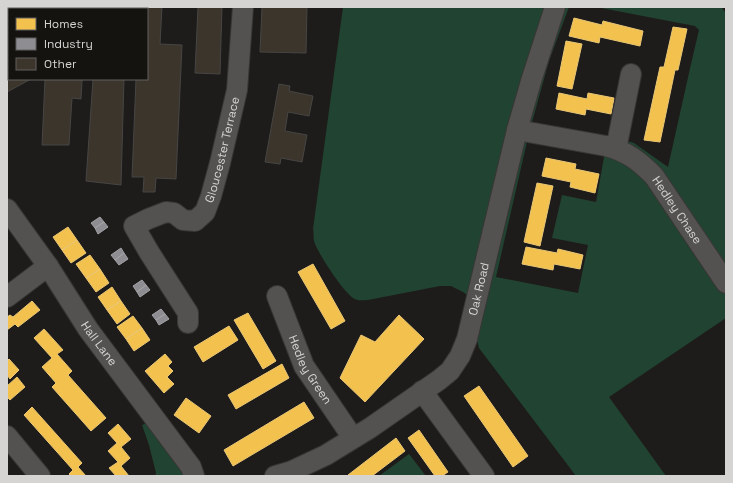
<svg xmlns="http://www.w3.org/2000/svg" width="733" height="483" font-family="'Space Grotesk',sans-serif">
	<rect width="100%" height="100%" fill="#1e1c1a"/>
	<!-- green -->
	<path fill="#214331" d="M343,7H569L549,61L529,133L496,277L578,293L588,245L552,238L562,195L596,202L608,135L634,143L668,167L691,64L699,30L695,26L596,7H721L726,13V318L609,397L666,476H576L479,348L477,340L474,300L463,292L451,286H440L368,300C364,300 358,301 355,299C345,295 317,252 314,241C313,237 314,232 313,229Z
		M150,422L175,458L185,476H155L156,473L149,445L142,425Z
		M409,454L426,476H379Z"/>
	<!-- homes -->
	<path fill="#f2c14e" stroke="#eac776" d="M574,18L602,25L603,21L643,31L640,46L600,37L599,43L569,36Z
		M673,27L687,29L678,70H675L660,142L644,140L660,67H664Z
		M566,41L582,44L572,89L557,86Z
		M559,93L587,99L588,93L614,98L611,114L586,109L585,115L556,109Z
		M546,158L576,164L575,169L599,174L595,193L570,187L571,182L542,176Z
		M537,183L553,186L540,246L524,242Z
		M68,227L77,240L62,250L53,237Z
		M77,240L86,253L71,263L62,250Z
		M526,247L557,253L558,249L583,255L580,269L554,264L553,270L522,264Z
		M90,255L100,269L86,278L76,264Z
		M313,264L345,321L331,329L298,272Z
		M100,269L109,283L96,292L86,278Z
		M112,287L121,301L107,310L98,297Z
		M32,301L40,310L18,327L15,324L7,330V317L10,315L13,317Z
		M121,301L130,314L117,324L107,310Z
		M248,313L276,361L263,369L234,320Z
		M399,315L424,339L365,402L340,378L361,335L375,342Z
		M133,316L142,328L126,339L117,327Z
		M229,326L238,340L203,362L194,347Z
		M142,328L150,340L134,351L126,339Z
		M44,329L63,350L57,354L72,371L68,375L106,418L91,431L52,387L56,383L42,367L52,358L34,338Z
		M165,354L172,362L168,366L173,371L167,377L174,384L164,393L145,371Z
		M9,359L19,370L10,379L7,375V361Z
		M282,364L289,378L236,409L228,395Z
		M17,377L25,387L10,400L7,397V386Z
		M479,386L528,456L513,467L464,396Z
		M186,398L211,416L199,433L174,415Z
		M304,402L314,418L233,466L224,450Z
		M32,407L82,463L78,467L86,476H71L69,474L73,470L24,415Z
		M118,424L131,439L121,447L130,458L121,466L129,476H116L109,468L118,462L108,451L117,443L108,433Z
		M419,430L448,472L442,476H435L408,438Z
		M396,438L405,451L372,476H349L348,475Z"/>
	<!-- industry -->
	<path fill="#8d8d92" stroke="#a3a2a5" d="M100,217L104,222L95,228L91,223Z
		M104,222L108,227L98,234L95,228Z
		M121,248L124,253L115,260L111,255Z
		M124,253L128,259L119,265L115,260Z
		M142,280L146,285L137,292L133,286Z
		M146,285L150,290L140,297L137,292Z
		M161,309L165,314L156,320L152,315Z
		M165,314L169,319L159,325L156,320Z"/>
	<!-- building -->
	<path fill="#3b352c" stroke="#474544" d="M56,7H162L160,44L182,45L176,179L156,178L155,192H143L144,177H132L136,79H147V9H59Z
		M198,7H222L220,74L195,73Z
		M262,7H307L306,53L260,52Z
		M9,56V79H31L7,92V57Z
		M45,79H68L82,80L81,99L72,98L69,145H42Z
		M93,79H124L121,185L86,181Z
		M279,84L290,86L289,91L313,96L309,116L288,112L285,131L307,135L302,162L281,158L280,164L265,162Z"/>
	<g fill="none" stroke-linecap="round" stroke-linejoin="round">
		<defs>
			<g id="minor">
				<path id="s1" d="M517,130L606,146C628,152 639,161 654,176L726,283"/>
				<path d="M616,149L631,74"/>
				<path id="s2" d="M7,209L48,266L88,329L191,467L194,476"/>
				<path id="s3" d="M277,296L304,366L353,438"/>
				<path d="M7,297L48,266"/>
				<path id="s4" d="M188,323V313L149,252L134,226L148,219L166,212L174,213L183,220L195,221L205,212L211,196L220,163L237,90L243,7"/>
				<path d="M422,391L484,476"/>
				<path d="M7,436L40,476"/>
				<path id="s5" d="M275,476L292,471L326,455L370,428L439,380L450,371L460,356L467,339L517,130L532,78L555,7"/>
			</g>
		</defs>
		<!-- minor casing -->
		<use href="#minor" stroke="#393736" stroke-width="22"/>
		<!-- minor -->
		<use href="#minor" stroke="#545251" stroke-width="20"/>
	</g>
	<g text-anchor="middle" stroke-width="4" stroke-linejoin="round" paint-order="stroke">
		<!-- street labels -->
		<g font-size="12" fill="#d6d4d2" stroke="#151310">
			<text dy="4" stroke="none"><textPath href="#s4" startOffset="257">Gloucester Terrace</textPath></text>
			<text dy="4" stroke="none"><textPath href="#s1" startOffset="189">Hedley Chase</textPath></text>
			<text dy="4" stroke="none"><textPath href="#s5" startOffset="293">Oak Road</textPath></text>
			<text dy="4" stroke="none"><textPath href="#s2" startOffset="163">Hall Lane</textPath></text>
			<text dy="4" stroke="none"><textPath href="#s3" startOffset="81">Hedley Green</textPath></text>
		</g>
	</g>
	<!-- border -->
	<rect width="733" height="483" fill="none" stroke="#d6d4d2" stroke-width="16"/>
	<!-- legend -->
	<rect x="8" y="8" width="140" height="72" fill="#151310" stroke="#62605e"/>
	<rect x="16" y="18" width="20" height="12" fill="#f2c14e" stroke="#62605e"/>
	<text x="44" y="28" font-size="12" fill="#d6d4d2">Homes</text>
	<rect x="16" y="38" width="20" height="12" fill="#8d8d92" stroke="#62605e"/>
	<text x="44" y="48" font-size="12" fill="#d6d4d2">Industry</text>
	<rect x="16" y="58" width="20" height="12" fill="#3b352c" stroke="#62605e"/>
	<text x="44" y="68" font-size="12" fill="#d6d4d2">Other</text>
</svg>
